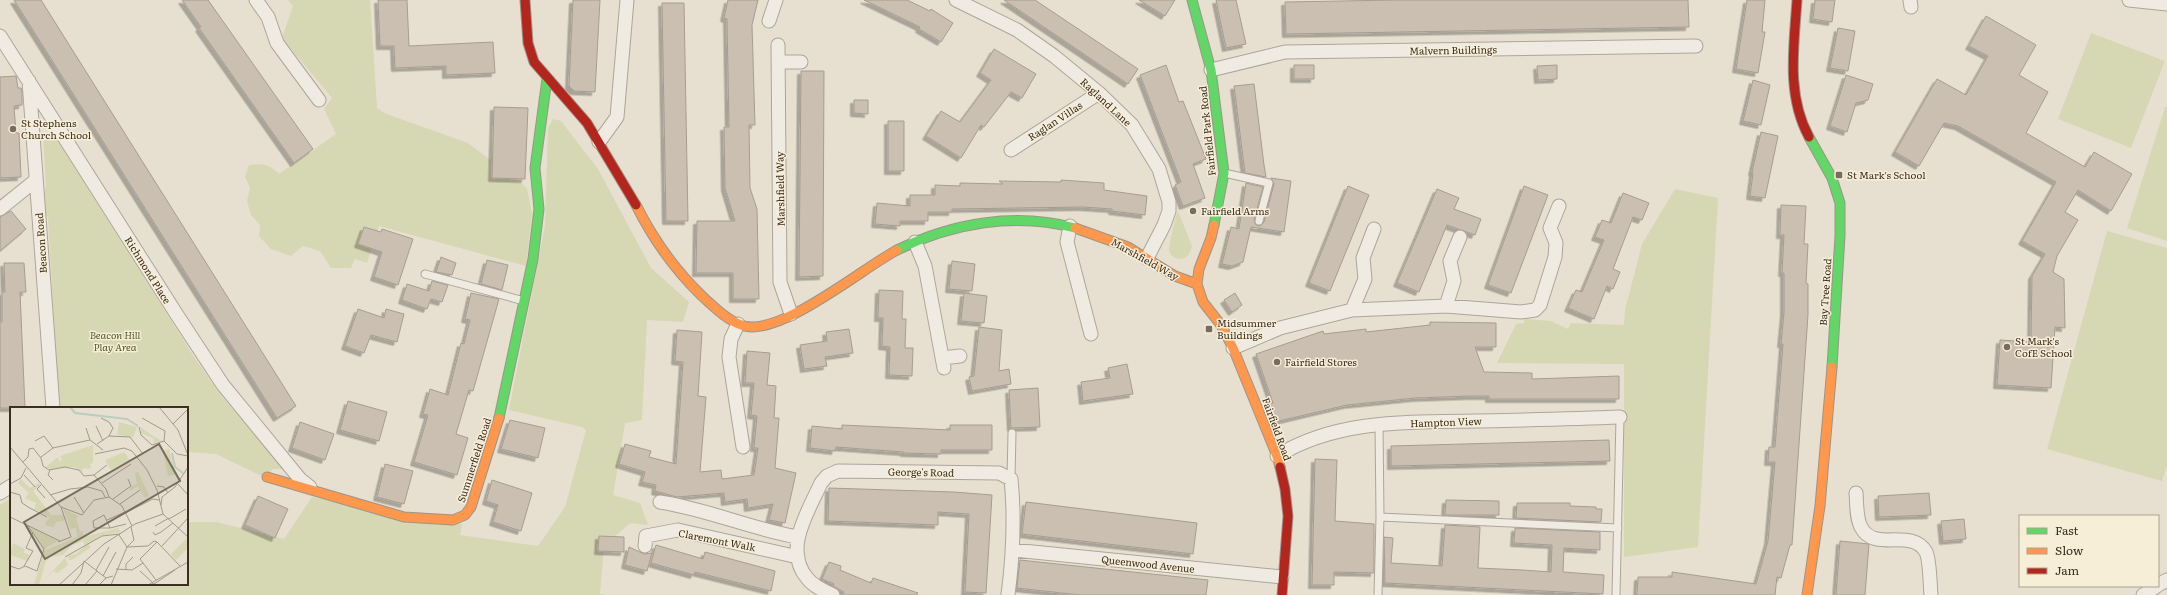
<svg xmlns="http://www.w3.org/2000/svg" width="2167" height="595" font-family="Literata,serif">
	<defs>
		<filter id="shadow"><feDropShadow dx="-3.5" dy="3.5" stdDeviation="0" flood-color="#0004"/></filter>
	</defs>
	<rect width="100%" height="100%" fill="#e7e0d1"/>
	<!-- green -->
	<path fill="#d6d7b3" d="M288,0H370L377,108L384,113L468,143L527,188L532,214L526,266L379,226L367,263L355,259L351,268H331L320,251L303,246L291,256L271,249L259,236L260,225L251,215L247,201L250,188L245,177L249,165C261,163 270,164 279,174L336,134L324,109L332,98L282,38L293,6Z
		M2091,33L2165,61L2131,148L2058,119Z
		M2165,107H2167V241L2127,228Z
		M553,119L561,121L598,169L651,268L689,302L683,322L647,320L642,420L625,423L613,495L640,503L648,525L630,523L604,546L600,594L605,595H0V505L11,498V584H187V522H216L284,539L312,497L462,524L460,535L538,546L565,507L586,430L582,427L509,410L545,226L548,128Z
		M52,132L194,357L222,397L285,469H272L268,479L216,454L187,452V408H59L48,217L44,214L42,197L46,187L43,135Z
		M1675,189L1718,198L1698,547L1624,557V364L1497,363L1516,324L1524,323L1525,319L1551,321L1568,329L1571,323L1624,325L1625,310L1642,244Z
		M1178,211L1192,246C1191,250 1189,255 1186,257C1179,262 1170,257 1169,250C1169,246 1176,213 1178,211Z
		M2107,231L2167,248V465L2162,481L2047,449Z"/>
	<!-- building -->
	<path fill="#cbbfb2" stroke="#a89c90" filter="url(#shadow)" d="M14,0H41L296,406L277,418Z
		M182,0H208L313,149L294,163L199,28L201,27Z
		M378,0H407L409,46L493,42L495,73L446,75V66L395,68L394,46H380Z
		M573,0H600L595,92L574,91L569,86Z
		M728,0H758L752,25L755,125H749L750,188L757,209L759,299H733V273H696L697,221H735L725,188L724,127H729L727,19L724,18Z
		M864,0H907L930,11L931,9L953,23L941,42L919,29L920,27Z
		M1004,0H1035L1138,69L1128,84Z
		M1139,0H1175L1165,16Z
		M1216,0H1236L1246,44L1226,48Z
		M1396,0H1688L1689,27L1286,34L1285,2Z
		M1747,0H1765L1762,32H1765L1758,73L1736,69Z
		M1815,0H1835L1832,22L1813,19Z
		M662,3H684L688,221H666Z
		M1986,16L2036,45L2019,75L2048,92L2026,133L2085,167L2094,152L2132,174L2111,211L2078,190L2065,212L2078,220L2057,256L2053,272L2064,279L2065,328L2055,327L2051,388L1997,385L2000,340L2031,342L2032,276L2045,254L2022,241L2056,182L1958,126L1944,123L1919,166L1895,152L1937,79L1966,95L1988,56L1969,46Z
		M1838,28L1855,31L1848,71L1830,68Z
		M994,49L1036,74L1022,98L1011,92L984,127L981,125L961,158L926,136L941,111L960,122L991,80L980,73Z
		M1166,65L1179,102L1183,101L1206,159L1193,164L1205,198L1183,206L1175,185L1181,182L1140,75Z
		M1294,65H1314V79H1294Z
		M1557,65V79L1538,80L1537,66Z
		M801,71H824L823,276L799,277Z
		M1846,75L1873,84L1868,100L1856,103L1847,132L1830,126Z
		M16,76L18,88H21L22,92V105L14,106L16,133H19L21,177L0,178V77Z
		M1753,80L1770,85L1761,125L1743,121Z
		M1254,84L1264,165L1266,177L1245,173L1234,86Z
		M854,100H868V114L854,113Z
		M494,107L528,108L525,179L492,178Z
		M888,121H904V171H888Z
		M1761,132L1778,136L1765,198L1750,196L1753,173L1752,172Z
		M1271,178L1291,181L1284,232L1251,227L1243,262L1232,266L1222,264L1231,227L1239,229L1246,183L1263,187L1254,220L1256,225L1260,226L1264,222L1274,184Z
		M1061,180L1104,183V190L1147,196L1145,215L1112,211V209L1083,207L952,209V212H928V221H900V226L875,224L877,203L910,206V195H935V185L960,186V183L1003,184L999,181L1061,182Z
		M1348,186L1369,195L1330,291L1309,283Z
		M1524,186L1548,195L1511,293L1488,285Z
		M1437,189L1459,198L1454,209L1481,219L1475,235L1447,225L1419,292L1397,283Z
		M1623,193L1649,203L1642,220L1633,217L1613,269L1620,272L1613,289L1607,286L1594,319L1568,308L1576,290L1582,292L1604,240L1595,237L1602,220L1611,223Z
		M1781,205L1806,206L1804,244H1808L1806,283L1808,284V315L1792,545H1790L1781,578L1777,577L1775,595H1637L1638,577H1672V572L1756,584L1768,541L1775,462H1768L1769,447H1775L1783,344H1781L1784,313V273H1782L1784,235H1780Z
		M11,211L26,229L0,251V217Z
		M364,227L381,232L382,229L413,239L398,285L374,277L382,252L358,244Z
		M441,257L456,263L452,275L436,272Z
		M487,260L508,265L502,290L481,284Z
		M952,261L975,264L972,291L949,289Z
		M4,263H24L26,292H20L25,408H0V322H2V292H5Z
		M432,281L448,285L442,302L431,299L427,309L402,300L407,284L429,291Z
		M879,290L903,291L902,319H906L905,348H913L912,376L889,375L890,347L882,346L883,318H878Z
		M471,293L499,299L473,391L469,390L456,434L468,438L457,475L414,462L428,415L423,414L430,389L448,395L461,343L464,344L470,320L465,319Z
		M964,293L987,296L984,323L961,321Z
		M1235,293L1242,305L1232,312L1224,300Z
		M358,309L384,318L386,309L404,314L397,342L371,335L364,353L345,346Z
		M1430,322L1496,323V347H1475L1484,372L1532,373V379L1619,376V399H1489V396H1470L1415,398L1347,405L1275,422L1270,405L1273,403L1256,354L1323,331L1324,334L1366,329V332L1430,325Z
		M979,327L1002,330L999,371L1009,369L1011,384L972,391L969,377L974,376Z
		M849,329L853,353L825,357L827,366L804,369L800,345L827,341L826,332Z
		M677,330L702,332L698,396L706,397L700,472L721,470L722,479L754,475L758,448H754L757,416L751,415L754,383H745L747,351L770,353L767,385L776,386L774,418H779L775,468L796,473L785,523L769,520L773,504L748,508L747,499L725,502L724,493L677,497L655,491L656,485L642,482L645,472L619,464L625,444L651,451L649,457L676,464L683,362L675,361Z
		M1127,364L1133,394L1083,401L1081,382L1110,378L1108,368Z
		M1038,388L1040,427L1011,428L1009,390Z
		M348,401L387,412L379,441L340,430Z
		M510,420L545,428L538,458L501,449Z
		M300,422L334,434L325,460L292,448Z
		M842,425L950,430V425H992V450H941V454L904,453V452L836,447L835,451L810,448L812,426L842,429Z
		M1609,440L1610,461L1391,466V446Z
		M1315,459L1337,460L1335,521L1374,524V573L1334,572V585H1312Z
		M385,464L413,471L404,504L377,497Z
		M492,480L532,493L521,531L493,522L498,505L486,501Z
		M829,488L954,492L992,495L986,593L965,592L969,514L938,512V525L828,521Z
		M1929,493L1931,515L1879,517L1878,496Z
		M258,496L288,509L275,538L245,525Z
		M1446,500L1499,501V515H1445Z
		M1026,502L1197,523L1193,554L1022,534Z
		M1517,503H1570V506L1596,507V509H1602L1601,522L1516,518Z
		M1964,519L1966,539L1943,541L1941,521Z
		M1445,525L1480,527L1478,568L1522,570L1551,572L1552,545L1514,543L1515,528L1600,532V550L1564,548L1563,572L1604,575L1603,594L1385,583L1384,537L1393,538L1391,563L1442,566Z
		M599,536L624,537V552L598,551Z
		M1840,541L1869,544L1865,595H1836Z
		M656,545L703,559L705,552L775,571L771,591L695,572L694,575L651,563Z
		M629,547L644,554L652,553L647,571L625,565Z
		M1020,560L1208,580L1206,595H1080L1017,588Z
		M829,562L841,566L840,570L871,583L873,578L918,593L917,595H842L844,592L833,586L834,584L822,579Z"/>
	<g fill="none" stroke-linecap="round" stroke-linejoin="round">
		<defs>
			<path id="lane" d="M1224,173L1269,183L1259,221
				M425,274L524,301
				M1011,479L1012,433
				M1380,517L1618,528
				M1378,595L1380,517L1379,424
				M1616,595L1620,417"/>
			<path id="street" d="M256,0L268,17L277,43L319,100
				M956,0L1017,30L1054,56L1099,93L1132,125L1159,169L1169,202V211L1164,225L1147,258
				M1910,0L1911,7
				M2129,0L2167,4
				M769,21L776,0
				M0,36L177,315L223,385L300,479L310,487
				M778,45L780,282L791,314
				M778,62H801
				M1211,70L1285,52L1696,46
				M29,81L53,408
				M599,142L617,117L627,0
				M1011,150L1099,93
				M0,209L36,180
				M1070,226L1067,242L1091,334
				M915,242L925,266L944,368
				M1446,306L1454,281L1450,261L1460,237
				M1352,310L1365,279L1363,258L1374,229
				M738,324L731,339L729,357L743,447
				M1233,348L1280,328L1352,310L1446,306L1521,312L1535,310L1540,305L1555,257L1556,243L1550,228L1559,206
				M942,358L960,356
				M1277,456C1337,419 1409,422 1478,421C1525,420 1573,419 1620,417
				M0,493L11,486
				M1856,493C1857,504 1856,518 1861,527C1874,553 1912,527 1926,552C1930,560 1930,585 1931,595
				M660,502C707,509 751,529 798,537
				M645,546L646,536L678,530L798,557
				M1014,550L1282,577
				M2158,585L2167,580
				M833,595C824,591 813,586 807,578C783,549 808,512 821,483L827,476L838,471L999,473L1011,479C1015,518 1013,556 1008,595
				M2143,595L2157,586"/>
			<path id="fast" d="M1192,0L1211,70L1224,173L1214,225
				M1809,137L1832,178L1840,203V236L1832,367
				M897,250C952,223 1015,212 1075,228
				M499,418L533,259L539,209L535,168L547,79"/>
			<path id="slow" d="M636,205C654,241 674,269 702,296C714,307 728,321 744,326C781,336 863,268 897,250
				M1214,225L1211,238L1199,269L1197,284L1203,302L1221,325L1233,348L1277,456L1280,467
				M1075,228L1128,247L1175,276L1197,284
				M267,477L404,517L453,520L465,515L471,507L499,418
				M1807,595L1820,506L1832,367"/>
			<path id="jam" d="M525,0L528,43L534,62L587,123L636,205
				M1797,0C1794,46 1786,95 1809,137
				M1280,467L1285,489L1288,516L1282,595"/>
		</defs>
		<!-- lane casing -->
		<use href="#lane" stroke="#ada599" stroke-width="9"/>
		<!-- street casing -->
		<use href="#street" stroke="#ada599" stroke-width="15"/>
		<!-- fast casing -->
		<use href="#fast" stroke="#9c958a" stroke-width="11"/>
		<!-- slow casing -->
		<use href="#slow" stroke="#9c958a" stroke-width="11"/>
		<!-- jam casing -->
		<use href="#jam" stroke="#9c958a" stroke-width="11"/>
		<!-- lane -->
		<use href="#lane" stroke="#efebe3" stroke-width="7"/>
		<!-- street -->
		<use href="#street" stroke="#efebe3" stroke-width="13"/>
		<!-- fast -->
		<use href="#fast" stroke="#63d668" stroke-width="9"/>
		<!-- slow -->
		<use href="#slow" stroke="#ff974d" stroke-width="9"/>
		<!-- jam -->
		<use href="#jam" stroke="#b3261e" stroke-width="9"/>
	</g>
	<!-- markers -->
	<g fill="#786c5e" stroke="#f7eed8" stroke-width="1.5">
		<circle cx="13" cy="129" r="4"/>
		<rect x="1835" y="171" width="8" height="8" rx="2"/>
		<circle cx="1193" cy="211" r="4"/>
		<rect x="1205" y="325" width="8" height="8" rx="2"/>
		<circle cx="2007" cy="347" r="4"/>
		<circle cx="1277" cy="362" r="4"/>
	</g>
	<g text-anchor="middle" stroke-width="3" stroke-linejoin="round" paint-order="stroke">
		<!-- street labels -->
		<g font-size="10" fill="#3d2e20" stroke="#f7eed8">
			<text transform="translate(1453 50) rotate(-1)" y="4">Malvern Buildings</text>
			<text transform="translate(1106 102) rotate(43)" y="4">Ragland Lane</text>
			<text transform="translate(1055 121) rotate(-33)" y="4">Raglan Villas</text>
			<text transform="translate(1207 131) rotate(-96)" y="4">Fairfield Park Road</text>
			<text transform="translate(780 189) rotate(-91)" y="4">Marshfield Way</text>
			<text transform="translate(41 243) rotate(-94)" y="4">Beacon Road</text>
			<text transform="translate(1145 259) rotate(29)" y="4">Marshfield Way</text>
			<text transform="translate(148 270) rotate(58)" y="4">Richmond Place</text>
			<text transform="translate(1825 292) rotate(-86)" y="4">Bay Tree Road</text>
			<text transform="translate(1446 422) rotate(-2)" y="4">Hampton View</text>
			<text transform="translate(1277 429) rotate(70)" y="4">Fairfield Road</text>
			<text transform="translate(474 460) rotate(-72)" y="4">Summerfield Road</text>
			<text transform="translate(921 472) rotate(1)" y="4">George's Road</text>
			<text transform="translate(717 540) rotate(11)" y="4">Claremont Walk</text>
			<text transform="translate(1148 564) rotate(6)" y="4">Queenwood Avenue</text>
		</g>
		<!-- poi labels -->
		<g font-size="10" fill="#3d2e20" stroke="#f7eed8" text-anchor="start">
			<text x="21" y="127">St Stephens<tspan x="21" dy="12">Church School</tspan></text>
			<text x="1847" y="179">St Mark's School</text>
			<text x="1201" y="215">Fairfield Arms</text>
			<text x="1217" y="327">Midsummer<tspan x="1217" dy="12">Buildings</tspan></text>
			<text x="2015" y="345">St Mark's<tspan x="2015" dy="12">CofE School</tspan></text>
			<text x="1285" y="366">Fairfield Stores</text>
		</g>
		<!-- park labels -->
		<g font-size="10" font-style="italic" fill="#4d5a26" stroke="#f7eed8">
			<text x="115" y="339">Beacon Hill<tspan x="115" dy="12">Play Area</tspan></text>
		</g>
	</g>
	<!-- overview -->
	<g transform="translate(10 407)">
		<rect width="178" height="178" fill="#e7e0d1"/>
		<path d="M109,15L127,20L123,30L107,28ZM131,20L140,27L152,34L144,36L143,31L131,26ZM83,38V56L80,57L81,62L73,61L72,67L69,62L63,60L40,62L36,60L48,50L49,54L52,53L50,49ZM159,42L166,67L158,69L153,44ZM114,45L120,53L101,63L95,53ZM128,65L139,88L135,91L128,79L120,84V80L127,77L125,66ZM11,72L20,81L29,76L30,79L23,84L41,108H53L56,113L46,115L44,120L37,119L35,116L39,111L38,109L24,102L26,96L15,91L19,86L8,76ZM53,102L68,109L66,112L70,124H73V130L108,121L111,125L90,129L79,137L80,141L62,153H59L58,149L66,147L75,139L73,134L61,139L53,148L41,150L36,154L29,178H24L34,144L67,130L66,121L60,122ZM21,122L22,121L48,134L34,142ZM177,131L178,141L166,153L161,147ZM3,136L15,142L14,146L20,148L17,154L0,148ZM55,151L58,158L48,166H45V163L33,174Z" fill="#d6d7b3"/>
		<path fill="none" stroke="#bcccc2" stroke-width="2" d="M60,0L65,6L117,12L128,19M162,46L165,60L173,66"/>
		<path fill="none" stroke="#a3998a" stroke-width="1" d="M149,0L168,23L178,48M132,11L155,24L154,34M163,17L178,2M86,19L93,34M129,20L131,28L142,38L154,34M76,21L80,33M99,29L120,30L133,47M25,34L34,29L43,41M154,34L167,47L178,49M87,37L99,29L103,21L99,15L91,11M0,40L51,100L61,130L48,135M85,47L114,41L122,44L137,63L147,83L153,107M31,50L43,41L80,33L93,43M13,55L18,50L19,42L23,41L31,51L33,59L39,63L55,60L69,63L74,69L84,68L96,82L99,90M40,63L38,68L43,73M14,68L25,80M84,68L97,58M92,76L121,57M0,77L11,71L16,61M168,77L178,88M31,78L27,82L35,91M147,79L154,80L158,86M0,85L10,88L12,96L18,100L37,110M40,88L60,82L78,80L92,84L95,90M64,90L74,106M99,90L112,99L122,119M103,92L121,79L118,72M110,97L130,83M151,98L152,90L165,80L178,60M51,100L72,108L84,93L99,90M115,106L143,92L149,93M153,107L178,130M94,108L100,121H84L83,114ZM0,110L50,134M159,112L176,102M97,113L115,105M145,119L159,111M100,121L116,117M143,125L145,128L151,125L163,116M109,128L117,140M152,139L178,111M117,140L138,139L144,134L147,135M55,150L92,129L110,127M74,154L96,171M0,159L9,162L15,159L27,164L34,142L18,119M14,159L23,144L16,141L23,125M106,162L122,163L133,156M86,163L99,140M116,163V157L123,150M130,164L142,175M93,169L106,145M146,173L130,152L147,135L170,159M142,176L144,177L165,163M49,178L94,137L125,117L153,107M62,178L71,166L74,154M75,178L87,164M89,178L96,171L103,169M101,178L117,140L124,133L121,120M138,178L178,155"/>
		<path fill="#786c5e" fill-opacity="0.15" stroke="#786c5e" stroke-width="2" d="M149,37L170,74L35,152L14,115Z"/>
		<rect width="178" height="178" fill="none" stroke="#3d2e20" stroke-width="2"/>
	</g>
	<!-- legend -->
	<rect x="2019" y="515" width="140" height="72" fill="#f7eed8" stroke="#ada18e"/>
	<rect x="2027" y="528" width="20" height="6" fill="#63d668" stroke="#ada18e"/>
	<text x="2055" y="535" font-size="12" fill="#3d2e20">Fast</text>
	<rect x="2027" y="548" width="20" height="6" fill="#ff974d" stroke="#ada18e"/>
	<text x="2055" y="555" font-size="12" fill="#3d2e20">Slow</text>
	<rect x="2027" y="568" width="20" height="6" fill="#b3261e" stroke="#ada18e"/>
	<text x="2055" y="575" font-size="12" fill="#3d2e20">Jam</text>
</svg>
